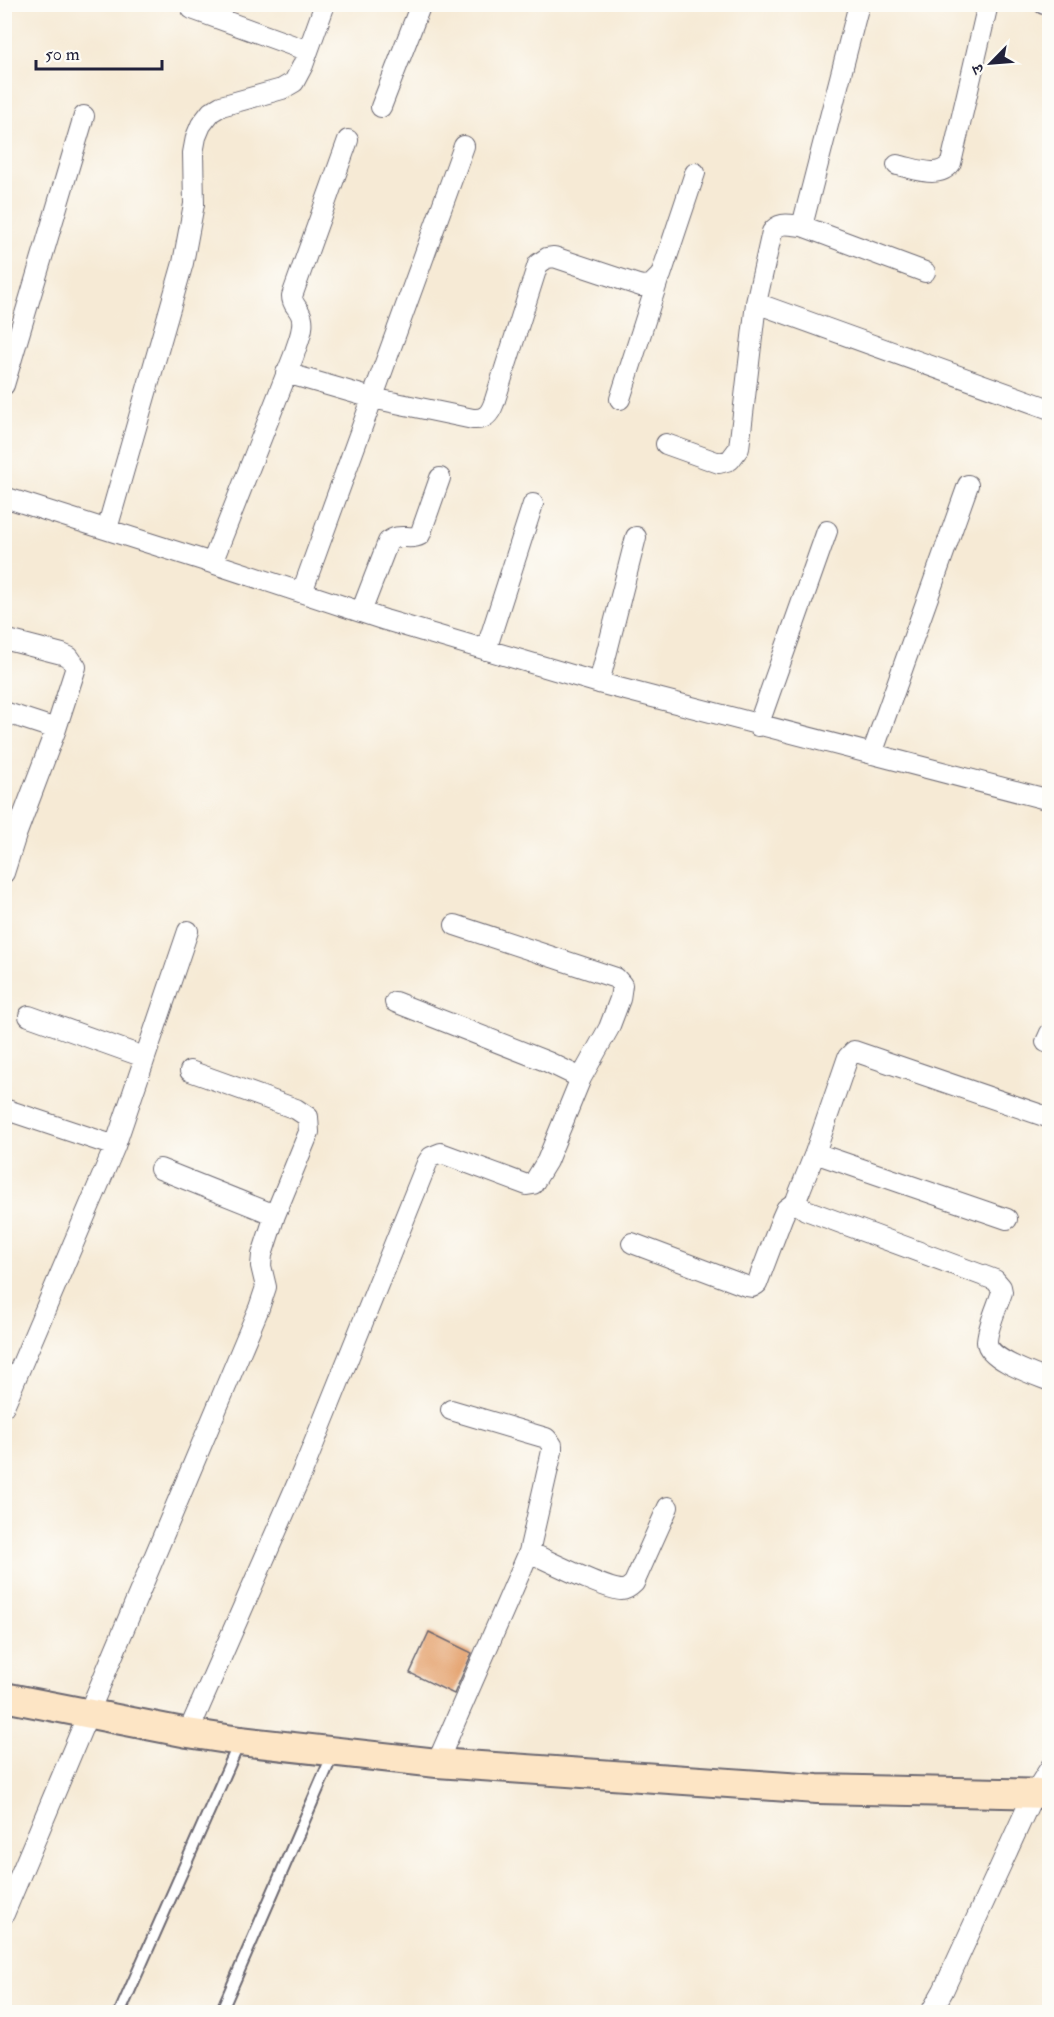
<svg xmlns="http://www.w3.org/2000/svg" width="1054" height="2017" font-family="'IM FELL Double Pica','Noto Serif Devanagari',serif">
	<rect width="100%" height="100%" fill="#fdfcf7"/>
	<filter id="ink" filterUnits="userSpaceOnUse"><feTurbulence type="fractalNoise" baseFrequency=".0167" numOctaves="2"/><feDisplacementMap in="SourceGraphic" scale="12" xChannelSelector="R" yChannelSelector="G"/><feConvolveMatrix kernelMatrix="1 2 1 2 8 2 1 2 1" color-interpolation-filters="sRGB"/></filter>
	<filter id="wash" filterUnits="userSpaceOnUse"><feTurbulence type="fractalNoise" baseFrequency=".008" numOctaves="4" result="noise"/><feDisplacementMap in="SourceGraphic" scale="24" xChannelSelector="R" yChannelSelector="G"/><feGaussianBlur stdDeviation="1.35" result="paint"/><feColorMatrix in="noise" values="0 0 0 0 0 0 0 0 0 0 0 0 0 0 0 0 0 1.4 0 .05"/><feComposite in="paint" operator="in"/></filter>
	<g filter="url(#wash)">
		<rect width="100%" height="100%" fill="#f6ead5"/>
		<g id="blocks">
			<!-- building -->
			<path fill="#e4a16d" d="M429,1632L472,1653L454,1694L410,1673Z"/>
		</g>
	</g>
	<g filter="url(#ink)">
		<use href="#blocks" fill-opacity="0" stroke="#6c6871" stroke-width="1.5"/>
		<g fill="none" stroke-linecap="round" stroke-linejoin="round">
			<defs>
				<path id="lane" d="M120,2012L240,1741
					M221,2012L333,1754"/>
				<path id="street" d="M1044,4L1050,5
					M192,9L308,51
					M381,107L421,4
					M897,165C914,168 939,180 951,163L988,4
					M802,226L925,272
					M756,303L1050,409
					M286,373L372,398L473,419C485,420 490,414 494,403L538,264L547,258L554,257L641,286L651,285L661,275L695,173
					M4,385L84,116
					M620,399L658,280
					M666,444L719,463L730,460L739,448L756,303L772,232C779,221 790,225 802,226L859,4
					M4,497L212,563L385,620L599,683L1050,800
					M107,529L183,263L194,204L193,153L196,137L201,125L211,112L221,106L282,89L294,82L303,65L325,4
					M212,563L294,355C297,343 307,325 300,313C297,306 292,305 292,296L348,140
					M302,592L464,146
					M361,612L388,542C399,532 410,541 420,535L440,478
					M4,639L62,654L69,657L76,667L56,729L16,835L4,873
					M486,650L533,504
					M599,683L636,537
					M4,712L56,729
					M758,726L827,531
					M872,754L968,485
					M395,1002L548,1062L581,1078
					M29,1016L144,1057
					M1046,1042L1050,1033
					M4,1109L115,1146
					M1050,1118L854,1051L848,1057L815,1153L797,1198L799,1205L806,1210L995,1280L1001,1287L1002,1292C998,1305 987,1328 987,1342C988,1359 1035,1375 1050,1381
					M815,1153L1007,1219
					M160,1169L275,1215
					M632,1243L746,1286L752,1287L757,1284L782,1218L786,1209L797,1201
					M4,1406L115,1146L188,931
					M529,1552C547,1560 606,1590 622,1590C627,1590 631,1586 634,1583L668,1507
					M188,1733L304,1468L427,1163L431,1157L441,1153L527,1185L533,1184L547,1161L581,1078L609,1028L620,999L622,985L616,978L455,925
					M437,1763L529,1552L552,1451V1445L546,1438L451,1410
					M4,1914L259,1308L266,1287L261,1266L262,1255L275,1215L309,1132L308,1117L296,1109L190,1071
					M931,2012L943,1991L1033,1795L1050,1768"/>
				<path id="secondary" d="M4,1697L188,1733L240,1741L437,1763L817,1789L1050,1794"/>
			</defs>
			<!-- lane casing -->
			<use href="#lane" stroke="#6c6871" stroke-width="14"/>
			<!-- street casing -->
			<use href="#street" stroke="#6c6871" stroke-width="22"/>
			<!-- secondary casing -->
			<use href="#secondary" stroke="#6c6871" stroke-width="32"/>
			<!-- lane -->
			<use href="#lane" stroke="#fff" stroke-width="10"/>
			<!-- street -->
			<use href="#street" stroke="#fff" stroke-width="20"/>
			<!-- secondary -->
			<use href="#secondary" stroke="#fde5c5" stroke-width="28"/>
		</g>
	</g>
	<!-- margin -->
	<rect width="1054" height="2017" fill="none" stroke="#fdfcf7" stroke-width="24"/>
	<!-- north arrow -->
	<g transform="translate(991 63) rotate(245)" stroke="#fdfcf7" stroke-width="4.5" paint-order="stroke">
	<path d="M0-4.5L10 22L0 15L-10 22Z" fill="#22223b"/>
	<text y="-9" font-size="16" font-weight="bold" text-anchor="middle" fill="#22223b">उ</text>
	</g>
	<!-- scale -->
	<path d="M36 60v9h126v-9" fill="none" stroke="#22223b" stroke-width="3"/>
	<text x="45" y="60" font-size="18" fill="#22223b" stroke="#fdfcf7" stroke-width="4.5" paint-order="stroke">50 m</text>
</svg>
